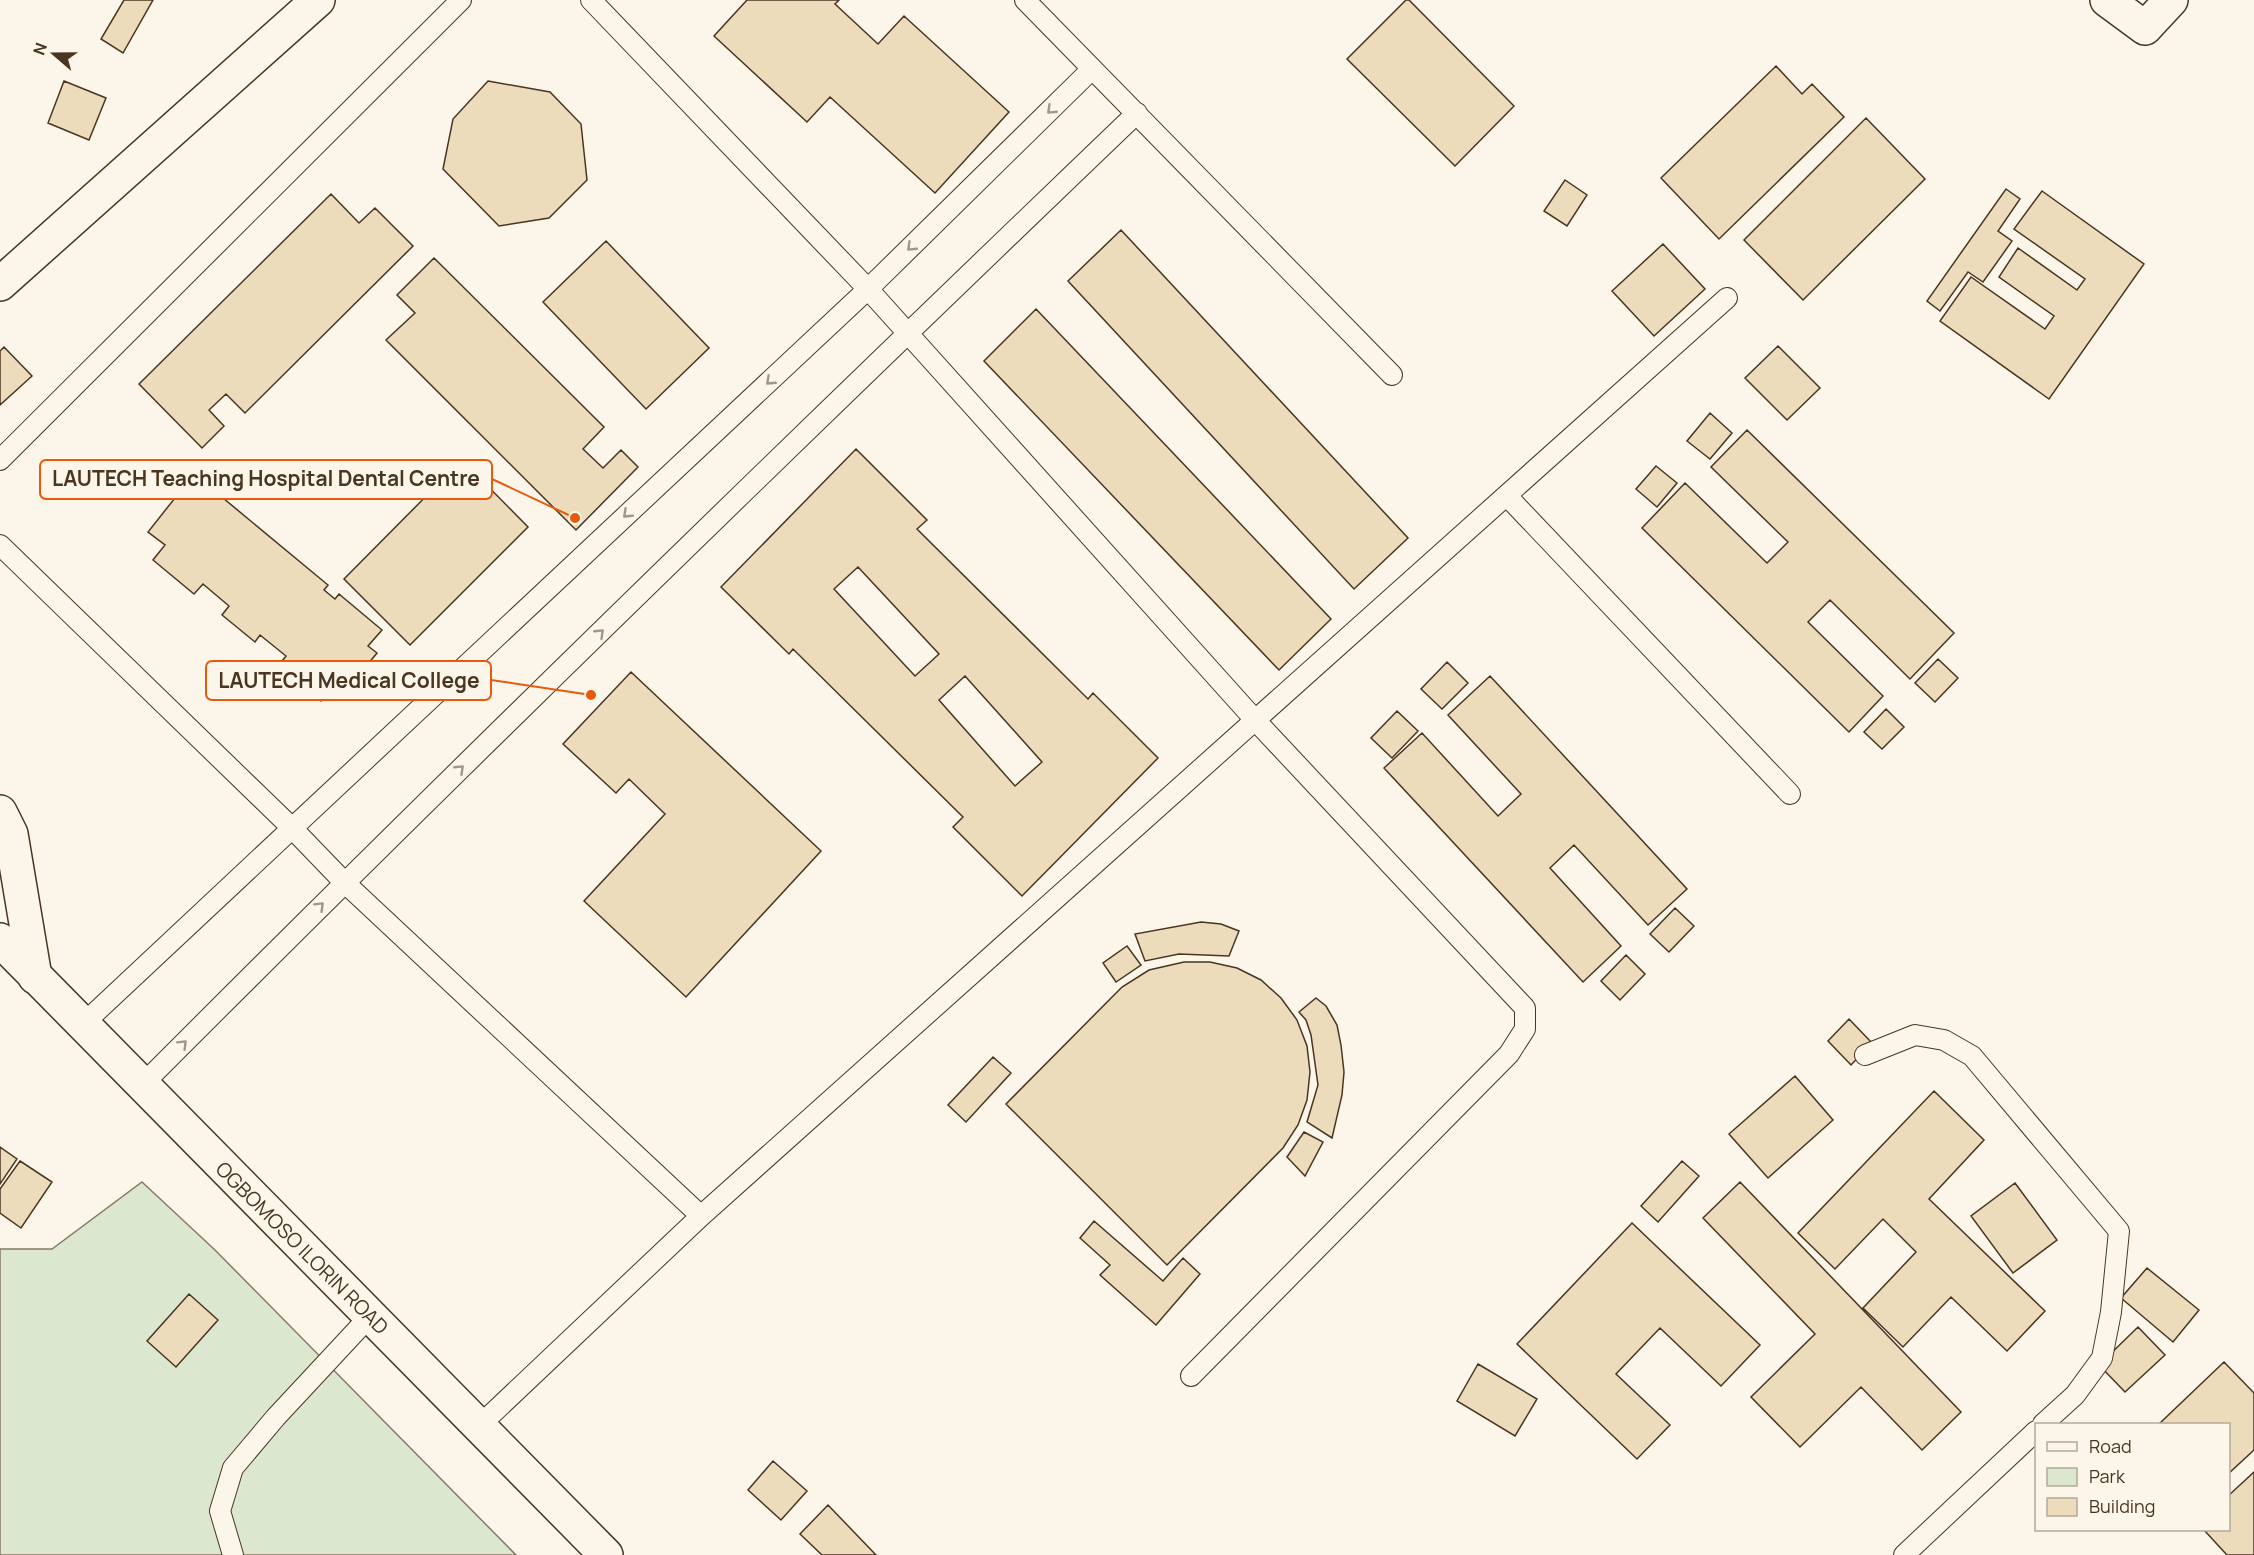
<svg xmlns="http://www.w3.org/2000/svg" width="2254" height="1555" font-family="Manrope,sans-serif">
	<rect width="100%" height="100%" fill="#fbf6e9"/>
	<!-- green -->
	<path fill="#dce7d0" stroke="#887966" stroke-width="1.5" d="M142,1182L215,1250L516,1555H0V1249H52Z"/>
	<!-- building -->
	<path fill="#ecdcbc" stroke="#4a3520" stroke-width="1.5" fill-rule="evenodd" d="M124,0H153L123,53L101,39Z
		M747,0H839L835,4L878,44L904,16L1009,112L935,193L830,97L807,122L714,36Z
		M1406,0H1409L1514,106L1455,166L1347,59Z
		M1776,66L1802,94L1812,84L1844,117L1719,239L1661,178Z
		M64,81L106,98L89,140L48,123Z
		M488,81L550,92L581,124L587,180L549,218L499,226L443,169L453,119Z
		M1866,118L1925,179L1803,300L1744,240Z
		M1565,180L1587,195L1567,226L1544,211Z
		M2006,189L2020,199L1998,231L2012,241L1983,282L1968,272L1940,311L1927,301Z
		M2042,191L2144,264L2049,399L1940,321L1971,277L2045,329L2054,316L1999,277L2018,248L2077,290L2085,279L2014,229Z
		M331,194L359,223L375,208L413,246L245,413L226,394L209,410L224,426L202,448L139,384Z
		M1121,230L1408,538L1354,589L1068,281Z
		M606,241L709,348L646,409L543,302Z
		M1663,244L1705,289L1654,336L1612,291Z
		M434,258L604,427L583,449L603,468L621,450L638,467L576,530L386,340L415,313L397,295Z
		M1036,309L1331,619L1279,670L984,361Z
		M1778,346L1820,388L1787,420L1745,378Z
		M4,347L32,376L0,405V351Z
		M1710,413L1732,433L1710,459L1687,441Z
		M1747,430L1954,633L1910,679L1830,600L1808,622L1883,696L1849,732L1642,528L1685,483L1767,563L1788,542L1711,467Z
		M856,449L927,520L917,529L1088,699L1093,693L1158,758L1022,896L953,827L963,817L793,649L789,654L721,587ZM858,567L939,654L915,676L834,589ZM965,676L1042,762L1015,786L939,700Z
		M462,460L528,527L410,645L344,579Z
		M1656,466L1677,483L1657,507L1636,489Z
		M194,474L328,585L324,590L335,599L339,594L382,630L368,646L377,653L343,694L333,686L321,701L278,666L286,656L260,635L255,642L222,615L229,606L203,584L194,594L153,560L165,545L148,532Z
		M1938,659L1958,678L1935,702L1915,683Z
		M1447,662L1468,683L1442,709L1421,689Z
		M631,672L821,851L686,997L584,901L665,814L629,779L616,793L563,744Z
		M1490,676L1687,889L1648,925L1574,845L1550,868L1621,946L1583,982L1384,768L1422,733L1498,816L1521,794L1448,715Z
		M1886,709L1904,727L1882,749L1864,732Z
		M1397,711L1418,731L1392,758L1371,738Z
		M1675,908L1694,926L1669,952L1650,934Z
		M1201,922L1221,924L1239,931L1229,956L1179,954L1145,961L1135,934Z
		M1127,946L1141,965L1116,982L1103,963Z
		M1626,955L1645,974L1620,1000L1601,981Z
		M1184,962H1210L1237,968L1261,980L1281,998L1297,1020L1307,1046L1310,1072L1307,1100L1298,1125L1283,1148L1167,1265L1006,1104L1122,987L1149,970Z
		M1316,998L1326,1006L1337,1025L1341,1045L1344,1072L1342,1095L1332,1138L1307,1122L1318,1085L1311,1035L1306,1020L1299,1012Z
		M1849,1019L1872,1043L1851,1065L1828,1041Z
		M993,1057L1011,1073L966,1122L948,1105Z
		M1795,1076L1833,1120L1768,1178L1729,1134Z
		M1934,1091L1984,1140L1929,1199L2045,1311L2007,1351L1951,1297L1903,1347L1863,1308L1916,1252L1883,1219L1835,1269L1798,1233Z
		M1304,1132L1323,1142L1305,1176L1287,1157Z
		M0,1147L17,1159L0,1184Z
		M20,1161L52,1182L21,1228L0,1213V1189Z
		M1682,1161L1699,1176L1658,1222L1641,1206Z
		M1740,1182L1961,1412L1922,1450L1861,1387L1800,1447L1751,1397L1815,1334L1703,1218Z
		M2015,1183L2057,1240L2013,1273L1971,1216Z
		M1094,1221L1163,1281L1183,1258L1200,1274L1156,1325L1100,1275L1110,1265L1080,1238Z
		M1632,1223L1760,1345L1721,1386L1660,1328L1616,1374L1670,1425L1637,1459L1517,1344Z
		M2147,1268L2199,1310L2173,1342L2121,1298Z
		M189,1294L218,1320L176,1367L147,1341Z
		M2138,1327L2165,1355L2125,1392L2099,1365Z
		M2224,1362L2254,1393V1450L2228,1474V1424H2159Z
		M1478,1364L1537,1399L1515,1436L1457,1401Z
		M773,1461L807,1491L781,1520L748,1490Z
		M2254,1472V1555H2227L2204,1530H2228V1496Z
		M828,1505L876,1555H822L800,1534Z"/>
	<g fill="none" stroke-linecap="round" stroke-linejoin="round">
		<defs>
			<path id="service" d="M591,0L868,289L1256,721L1525,1008V1029L1509,1054L1191,1376
				M1025,0L1392,375
				M0,460L461,0
				M1507,496L1790,794
				M0,545L291,827L344,882L701,1216
				M82,1025L868,289L1092,69
				M1865,1055L1915,1035L1944,1040L1972,1056L2119,1231L2111,1312L2102,1358L2075,1395L2043,1424
				M142,1085C469,757 802,434 1137,113
				M479,1426L701,1216L1727,298
				M233,1555L220,1511L233,1468L276,1417L370,1316
				M1904,1555L2036,1431"/>
			<path id="minor" d="M2107,0L2145,28L2171,0
				M0,284L318,0
				M0,812L11,834L35,977"/>
			<path id="trunk" d="M0,940L606,1555"/>
		</defs>
		<!-- service casing -->
		<use href="#service" stroke="#4a3520" stroke-width="22"/>
		<!-- minor casing -->
		<use href="#minor" stroke="#4a3520" stroke-width="36"/>
		<!-- trunk casing -->
		<use href="#trunk" stroke="#4a3520" stroke-width="36"/>
		<!-- service -->
		<use href="#service" stroke="#fbf6e9" stroke-width="20"/>
		<!-- minor -->
		<use href="#minor" stroke="#fbf6e9" stroke-width="33"/>
		<!-- trunk -->
		<use href="#trunk" stroke="#fbf6e9" stroke-width="33"/>
	</g>
	<!-- one-way arrows -->
	<defs><path id="oneway-chevron" d="M-2-3.5L2.5 0L-2 3.5" fill="none" stroke-width="1.6" stroke-linecap="round" stroke-linejoin="round" transform="scale(1.5)"/></defs>
	<g stroke="#a29684">
		<use href="#oneway-chevron" transform="translate(1051 110) rotate(136)"/>
		<use href="#oneway-chevron" transform="translate(911 247) rotate(136)"/>
		<use href="#oneway-chevron" transform="translate(770 381) rotate(137)"/>
		<use href="#oneway-chevron" transform="translate(627 514) rotate(137)"/>
		<use href="#oneway-chevron" transform="translate(600 633) rotate(-44)"/>
		<use href="#oneway-chevron" transform="translate(460 769) rotate(-44)"/>
		<use href="#oneway-chevron" transform="translate(320 906) rotate(-45)"/>
		<use href="#oneway-chevron" transform="translate(183 1044) rotate(-45)"/>
	</g>
	<g text-anchor="middle" stroke-width="4.5" stroke-linejoin="round" paint-order="stroke">
		<!-- street labels -->
		<g font-size="20" fill="#4a3520" stroke="#fbf6e9">
			<text transform="translate(302 1248) rotate(45)" y="7">OGBOMOSO ILORIN ROAD</text>
		</g>
	</g>
	<!-- callouts -->
	<path fill="none" stroke="#e8590c" stroke-width="2" d="M575 518L492 479M591 695L491 680"/>
	<g fill="#e8590c" stroke="#fbf6e9" stroke-width="2">
		<circle cx="575" cy="518" r="6"/>
		<circle cx="591" cy="695" r="6"/>
	</g>
	<g fill="#fbf6e9" stroke="#e8590c" stroke-width="2">
		<rect x="40" y="460" width="452" height="39" rx="6"/>
		<rect x="206" y="661" width="285" height="39" rx="6"/>
	</g>
	<g font-size="21" text-anchor="middle" font-weight="bold" fill="#4a3520">
		<text x="266" y="486">LAUTECH Teaching Hospital Dental Centre</text>
		<text x="349" y="688">LAUTECH Medical College</text>
	</g>
	<!-- legend -->
	<rect x="2035" y="1423" width="195" height="108" fill="#fbf6e9" stroke="#b4a999" stroke-width="1.5"/>
	<rect x="2047" y="1442" width="30" height="9" fill="#fbf6e9" stroke="#b4a999" stroke-width="1.5"/>
	<text x="2089" y="1453" font-size="18" fill="#4a3520">Road</text>
	<rect x="2047" y="1468" width="30" height="18" fill="#dce7d0" stroke="#b4a999" stroke-width="1.5"/>
	<text x="2089" y="1483" font-size="18" fill="#4a3520">Park</text>
	<rect x="2047" y="1498" width="30" height="18" fill="#ecdcbc" stroke="#b4a999" stroke-width="1.5"/>
	<text x="2089" y="1513" font-size="18" fill="#4a3520">Building</text>
	<!-- north arrow -->
	<g transform="translate(54 54) rotate(290)" stroke="#fbf6e9" stroke-width="4.5" paint-order="stroke">
	<path d="M0-4.5L10 22L0 15L-10 22Z" fill="#4a3520"/>
	<text y="-9" font-size="16" font-weight="bold" text-anchor="middle" fill="#4a3520">N</text>
	</g>
</svg>
